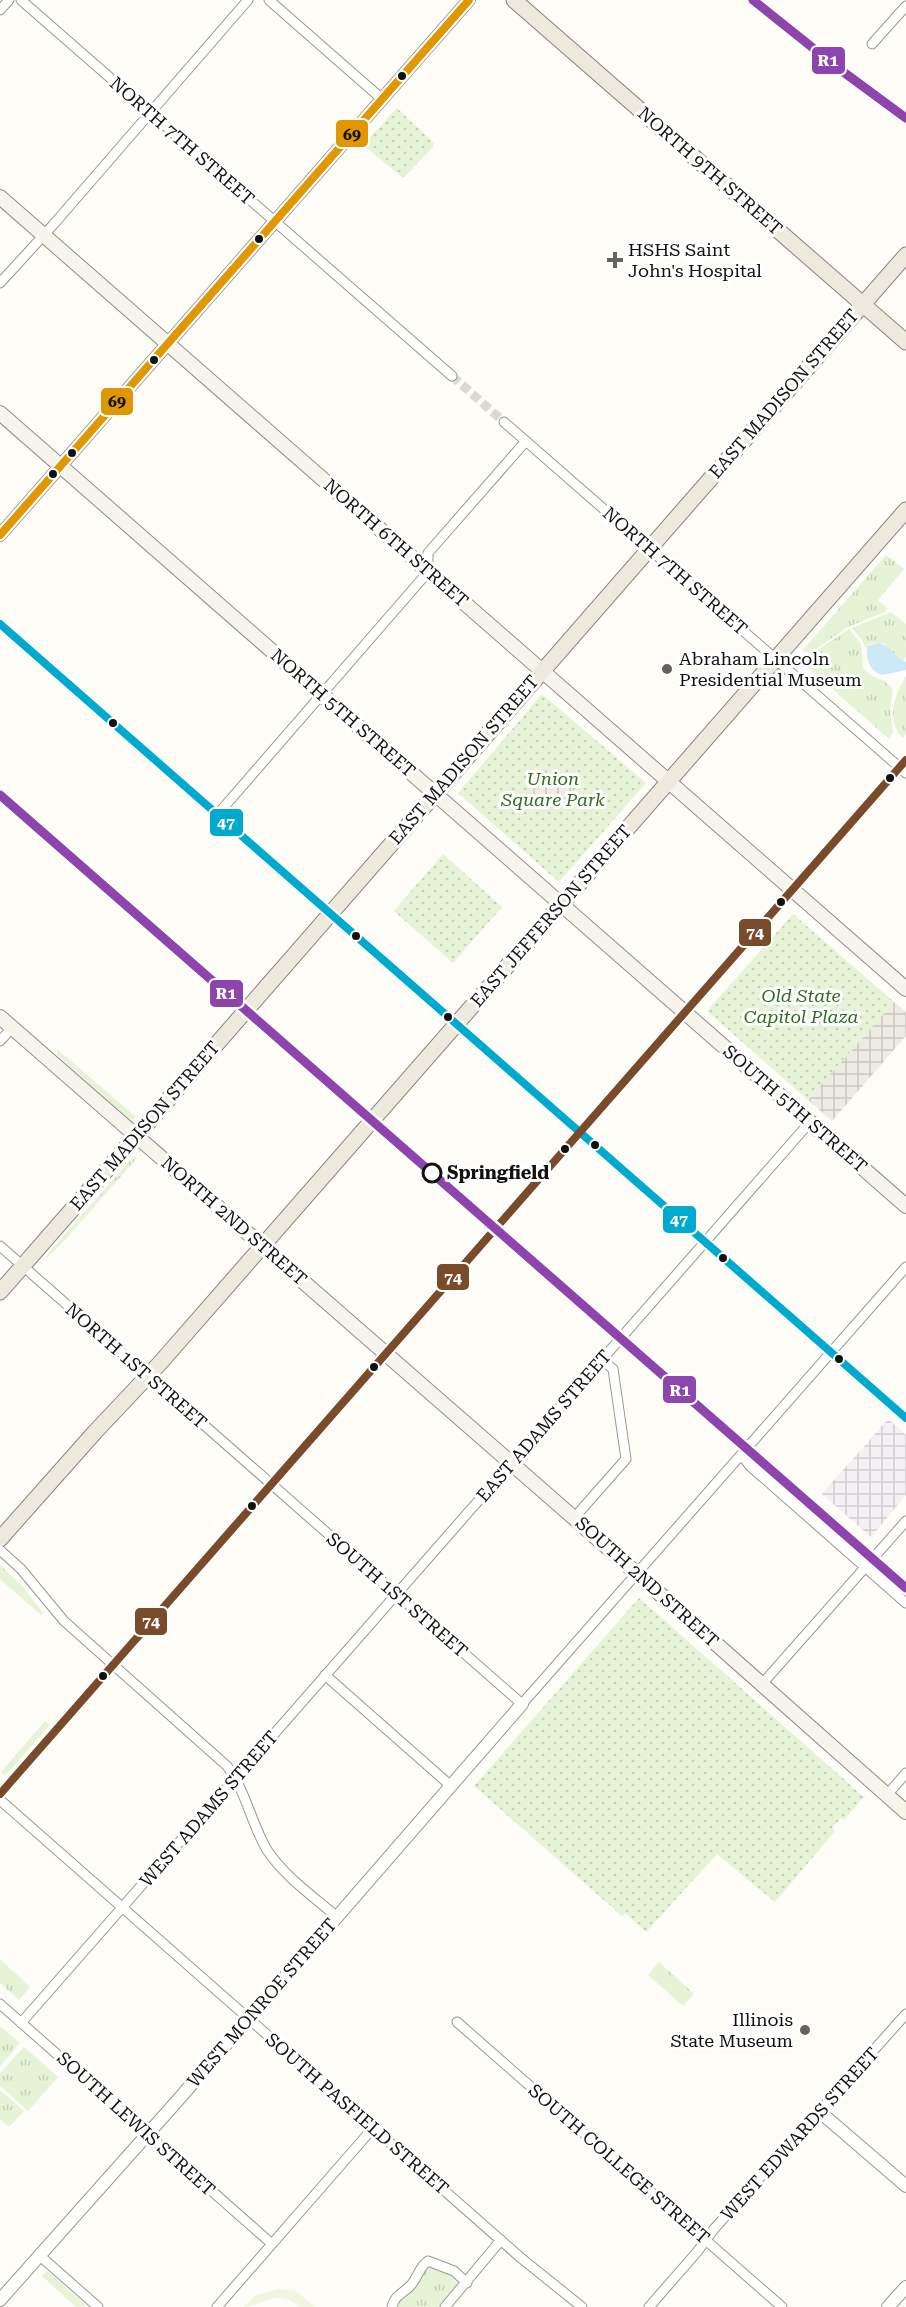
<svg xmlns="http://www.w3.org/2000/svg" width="906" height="2307" font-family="'Roboto Serif',serif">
	<defs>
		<pattern id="industrial-grid" width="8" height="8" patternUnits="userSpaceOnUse" patternTransform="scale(1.5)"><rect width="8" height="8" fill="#f5f0f3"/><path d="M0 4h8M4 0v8" fill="none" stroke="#d1cdcf"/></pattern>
		<pattern id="grass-tufts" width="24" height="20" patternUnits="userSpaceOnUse" patternTransform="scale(1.5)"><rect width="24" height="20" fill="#e7f3d7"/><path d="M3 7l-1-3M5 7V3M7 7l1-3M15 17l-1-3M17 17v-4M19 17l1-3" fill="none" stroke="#c5cfb8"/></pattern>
		<pattern id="park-dots" width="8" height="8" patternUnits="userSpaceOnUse" patternTransform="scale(1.5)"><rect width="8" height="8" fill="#e7f3d7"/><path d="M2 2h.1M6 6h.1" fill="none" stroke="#c5cfb8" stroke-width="1.8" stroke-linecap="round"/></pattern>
		<pattern id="plaza-grid" width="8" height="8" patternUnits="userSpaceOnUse" patternTransform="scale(1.5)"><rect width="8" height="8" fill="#edebe2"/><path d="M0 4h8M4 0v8" fill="none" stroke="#cac8c1"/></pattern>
	</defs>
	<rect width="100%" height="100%" fill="#fdfcf7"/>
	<!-- industrial -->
	<path fill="url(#industrial-grid)" d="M888,1419L906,1435V1495L871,1537L822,1494Z"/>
	<!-- grass -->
	<path fill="url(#grass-tufts)" d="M886,555L904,569L878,600L887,608L885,612L848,627L810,653L802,651Z
		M891,612L906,624V657L903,661L893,655L884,643L869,644L865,648L862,640L852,628Z
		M849,629L861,644L863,668L870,675L884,681L893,689L890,710L893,732L889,739L804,664L813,653Z
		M906,676V734L903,738C885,721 895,694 906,676Z
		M57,1049L136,1117L132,1120L126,1116L57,1055Z
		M134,1156L137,1158L66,1239L44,1261L50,1251Z
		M0,1565L24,1588L43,1613L41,1615L0,1579Z
		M45,1721L50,1725L5,1776L1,1772Z
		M0,1959L30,1987L19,2000L0,1983Z
		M659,1962L694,1994L683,2006L648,1975Z
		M1,2027L20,2043L0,2066V2028Z
		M24,2047L58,2077L28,2111L0,2086V2073Z
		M0,2090L24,2111L9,2127L0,2119Z
		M433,2266L454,2277L457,2281L455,2291L440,2307H398L400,2299L413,2290L426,2270Z
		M47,2271L87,2306L76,2307L42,2276Z"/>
	<!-- park -->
	<path fill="url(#park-dots)" d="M397,108L434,143L433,147L403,178L363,145Z
		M542,694L646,783L559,882L458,793Z
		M443,854L502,907L453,963L394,911Z
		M793,914L894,1002L808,1100L707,1011Z
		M639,1598L864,1797L844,1820L841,1818L832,1828L835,1831L775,1902L717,1854L646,1932L625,1913L622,1916L474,1786Z"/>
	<!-- pitch -->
	<path fill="#f0f6e1" d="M278,2289L295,2291L316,2307C312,2307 305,2307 301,2307C293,2303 289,2298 279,2298C265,2298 257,2307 243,2307L256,2295Z"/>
	<!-- plaza -->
	<path fill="url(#plaza-grid)" d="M533 789a20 20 0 1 1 40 0a20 20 0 1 1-40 0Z
		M894,1002L906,1012V1036L832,1121L808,1100Z"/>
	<!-- water -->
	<path fill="#cde8f7" d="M879,643C890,645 895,658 906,662V670L882,675C869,670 866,659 867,646Z"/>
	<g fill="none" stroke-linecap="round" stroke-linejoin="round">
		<!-- minor-tunnel -->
		<path stroke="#dad9d4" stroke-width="9" stroke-dasharray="9 4.5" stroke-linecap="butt" d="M452,376L504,422"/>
		<defs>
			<path id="minor" d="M21,0L452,376
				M269,0L382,99
				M0,10L9,0
				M872,44L906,6
				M0,283L53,225L248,0
				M504,422L906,773
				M0,624L906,1418
				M217,815L428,572V553L526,441
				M0,1041L12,1028
				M0,1246L522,1704L906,1267
				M741,1455L750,1466L906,1603
				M574,1518L626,1459L613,1369L602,1360
				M0,1550L21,1569L64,1621L227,1766C246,1791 251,1823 267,1850C285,1877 313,1896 337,1917
				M325,1675L451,1786
				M762,1684L906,1521
				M0,1794L906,760
				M887,1795L906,1773
				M0,1800L521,2258L582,2307
				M0,2004L272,2244
				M457,2022L782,2307
				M21,2023L810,1122
				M39,2255L98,2307
				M217,2307L373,2128
				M392,2307C395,2294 403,2294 411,2285C418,2277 419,2267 428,2261L454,2271L467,2283
				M445,2307L501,2240
				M649,2307L697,2252L714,2229L906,2014"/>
			<path id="tertiary" d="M0,535L469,0
				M820,2112L906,2186
				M0,2300L178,2100L522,1704
				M888,2307L906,2287"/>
			<path id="secondary" d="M0,197L906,989
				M0,413L906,1206
				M0,1017L574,1518L906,1812"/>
			<path id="primary" d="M514,0L906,342
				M0,1292L906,255
				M0,1539L95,1432L161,1362L906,510"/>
		</defs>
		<!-- minor casing -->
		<use href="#minor" stroke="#979795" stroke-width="11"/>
		<!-- tertiary casing -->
		<use href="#tertiary" stroke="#979795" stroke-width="14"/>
		<!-- secondary casing -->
		<use href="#secondary" stroke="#8e8d8b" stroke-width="16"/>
		<!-- primary casing -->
		<use href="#primary" stroke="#858482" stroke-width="17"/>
		<!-- minor -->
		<use href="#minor" stroke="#fffffe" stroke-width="9"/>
		<!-- tertiary -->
		<use href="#tertiary" stroke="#fffffe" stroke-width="12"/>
		<!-- secondary -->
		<use href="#secondary" stroke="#f6f4eb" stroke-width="14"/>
		<!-- primary -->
		<use href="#primary" stroke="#ede9dc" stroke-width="15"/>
		<!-- rail -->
		<path stroke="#d9c6c7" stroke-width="3" d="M753,0L838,68L906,118"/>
		<defs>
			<path id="bus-1" d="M0,535L469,0"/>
			<path id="bus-2" d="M0,624L906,1418"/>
			<path id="bus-3" d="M0,1794L906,760"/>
		</defs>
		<!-- bus-1 casing -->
		<use href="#bus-1" stroke="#fff" stroke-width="12"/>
		<!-- bus-2 casing -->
		<use href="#bus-2" stroke="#fff" stroke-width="12"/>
		<!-- bus-3 casing -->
		<use href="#bus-3" stroke="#fff" stroke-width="12"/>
		<!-- bus-1 -->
		<use href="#bus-1" stroke="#e09702" stroke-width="8"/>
		<!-- bus-2 -->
		<use href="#bus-2" stroke="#00a9ce" stroke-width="8"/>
		<!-- bus-3 -->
		<use href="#bus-3" stroke="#7a4b2a" stroke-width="8"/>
		<defs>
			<path id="rail-1" d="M753,0L838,68L906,118
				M0,795L906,1588"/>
		</defs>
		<!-- rail-1 casing -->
		<use href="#rail-1" stroke="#fff" stroke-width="14"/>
		<!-- rail-1 -->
		<use href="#rail-1" stroke="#8e44ad" stroke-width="9"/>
	</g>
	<!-- markers -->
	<g fill="#111" stroke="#fff" stroke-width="2">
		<circle cx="402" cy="76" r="5"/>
		<circle cx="259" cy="239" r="5"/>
		<circle cx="154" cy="360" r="5"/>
		<circle cx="72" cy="453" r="5"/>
		<circle cx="53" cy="474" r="5"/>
		<circle cx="113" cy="723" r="5"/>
		<circle cx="890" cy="778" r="5"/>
		<circle cx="781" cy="902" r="5"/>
		<circle cx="356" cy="936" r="5"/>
		<circle cx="448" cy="1017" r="5"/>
		<circle cx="595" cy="1145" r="5"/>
		<circle cx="565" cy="1149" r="5"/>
		<circle cx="723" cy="1258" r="5"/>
		<circle cx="839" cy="1359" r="5"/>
		<circle cx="374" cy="1367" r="5"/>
		<circle cx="252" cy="1506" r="5"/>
		<circle cx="103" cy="1676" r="5"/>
	</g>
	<g fill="#646362" stroke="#fff" stroke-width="2">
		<path d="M612 251h6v6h6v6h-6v6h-6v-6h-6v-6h6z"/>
		<circle cx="667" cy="669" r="6"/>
		<circle cx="805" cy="2030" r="6"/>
	</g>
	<circle fill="#fff" stroke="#111" stroke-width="3" cx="432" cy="1173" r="9"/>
	<g text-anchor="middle" stroke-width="6" stroke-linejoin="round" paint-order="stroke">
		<!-- street labels -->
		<g font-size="18" fill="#111" stroke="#fff">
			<text transform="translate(182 141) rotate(41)" y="6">NORTH 7TH STREET</text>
			<text transform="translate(710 171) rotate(41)" y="6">NORTH 9TH STREET</text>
			<text transform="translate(784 394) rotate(-49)" y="6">EAST MADISON STREET</text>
			<text transform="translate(396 543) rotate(41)" y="6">NORTH 6TH STREET</text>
			<text transform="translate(675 571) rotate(41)" y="6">NORTH 7TH STREET</text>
			<text transform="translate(343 713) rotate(41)" y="6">NORTH 5TH STREET</text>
			<text transform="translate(464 760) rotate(-49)" y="6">EAST MADISON STREET</text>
			<text transform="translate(551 916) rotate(-49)" y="6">EAST JEFFERSON STREET</text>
			<text transform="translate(795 1109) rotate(41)" y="6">SOUTH 5TH STREET</text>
			<text transform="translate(145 1126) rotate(-49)" y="6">EAST MADISON STREET</text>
			<text transform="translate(234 1221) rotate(41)" y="6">NORTH 2ND STREET</text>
			<text transform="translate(136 1366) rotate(41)" y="6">NORTH 1ST STREET</text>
			<text transform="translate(544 1426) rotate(-49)" y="6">EAST ADAMS STREET</text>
			<text transform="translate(647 1582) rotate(42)" y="6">SOUTH 2ND STREET</text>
			<text transform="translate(397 1595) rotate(41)" y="6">SOUTH 1ST STREET</text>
			<text transform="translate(209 1809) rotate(-49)" y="6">WEST ADAMS STREET</text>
			<text transform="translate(262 2003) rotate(-49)" y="6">WEST MONROE STREET</text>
			<text transform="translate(357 2114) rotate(41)" y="6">SOUTH PASFIELD STREET</text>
			<text transform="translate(136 2124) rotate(42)" y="6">SOUTH LEWIS STREET</text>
			<text transform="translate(800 2134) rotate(-48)" y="6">WEST EDWARDS STREET</text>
			<text transform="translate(619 2164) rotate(41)" y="6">SOUTH COLLEGE STREET</text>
		</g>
		<!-- poi labels -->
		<g font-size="18" fill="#111" stroke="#fff" text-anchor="start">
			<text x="628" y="256">HSHS Saint<tspan x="628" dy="21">John's Hospital</tspan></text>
			<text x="679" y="665">Abraham Lincoln<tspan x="679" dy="21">Presidential Museum</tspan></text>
			<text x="793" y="2026" text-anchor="end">Illinois<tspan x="793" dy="21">State Museum</tspan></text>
		</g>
		<!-- park labels -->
		<g font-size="18" font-style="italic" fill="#2f6b1f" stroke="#fff">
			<text x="553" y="785">Union<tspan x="553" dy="21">Square Park</tspan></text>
			<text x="801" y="1002">Old State<tspan x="801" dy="21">Capitol Plaza</tspan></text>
		</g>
		<!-- stop labels -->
		<g font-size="18" font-weight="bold" fill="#111" stroke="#fff" text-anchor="start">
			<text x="447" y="1179">Springfield</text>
		</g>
	</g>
	<g stroke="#fff" stroke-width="2">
		<rect x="811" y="46" width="35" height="29" rx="6" fill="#8e44ad"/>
		<rect x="335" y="119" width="34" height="29" rx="6" fill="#e09702"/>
		<rect x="100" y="387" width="34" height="29" rx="6" fill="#e09702"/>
		<rect x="209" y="808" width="35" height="29" rx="6" fill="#00a9ce"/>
		<rect x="738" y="918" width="34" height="29" rx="6" fill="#7a4b2a"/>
		<rect x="209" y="979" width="35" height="29" rx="6" fill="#8e44ad"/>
		<rect x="662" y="1205" width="35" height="29" rx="6" fill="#00a9ce"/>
		<rect x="436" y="1263" width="34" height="28" rx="6" fill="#7a4b2a"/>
		<rect x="662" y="1375" width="35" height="29" rx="6" fill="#8e44ad"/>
		<rect x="134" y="1607" width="34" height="29" rx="6" fill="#7a4b2a"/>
	</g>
	<g font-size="16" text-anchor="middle" font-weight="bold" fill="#fff">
		<text x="828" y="66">R1</text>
		<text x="226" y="828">47</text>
		<text x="755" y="938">74</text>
		<text x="226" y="999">R1</text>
		<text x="679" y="1225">47</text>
		<text x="453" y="1283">74</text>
		<text x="680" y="1396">R1</text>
		<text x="151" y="1627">74</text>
	</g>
	<g font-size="16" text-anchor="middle" font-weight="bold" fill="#111">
		<text x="352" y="140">69</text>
		<text x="117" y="407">69</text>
	</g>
</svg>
